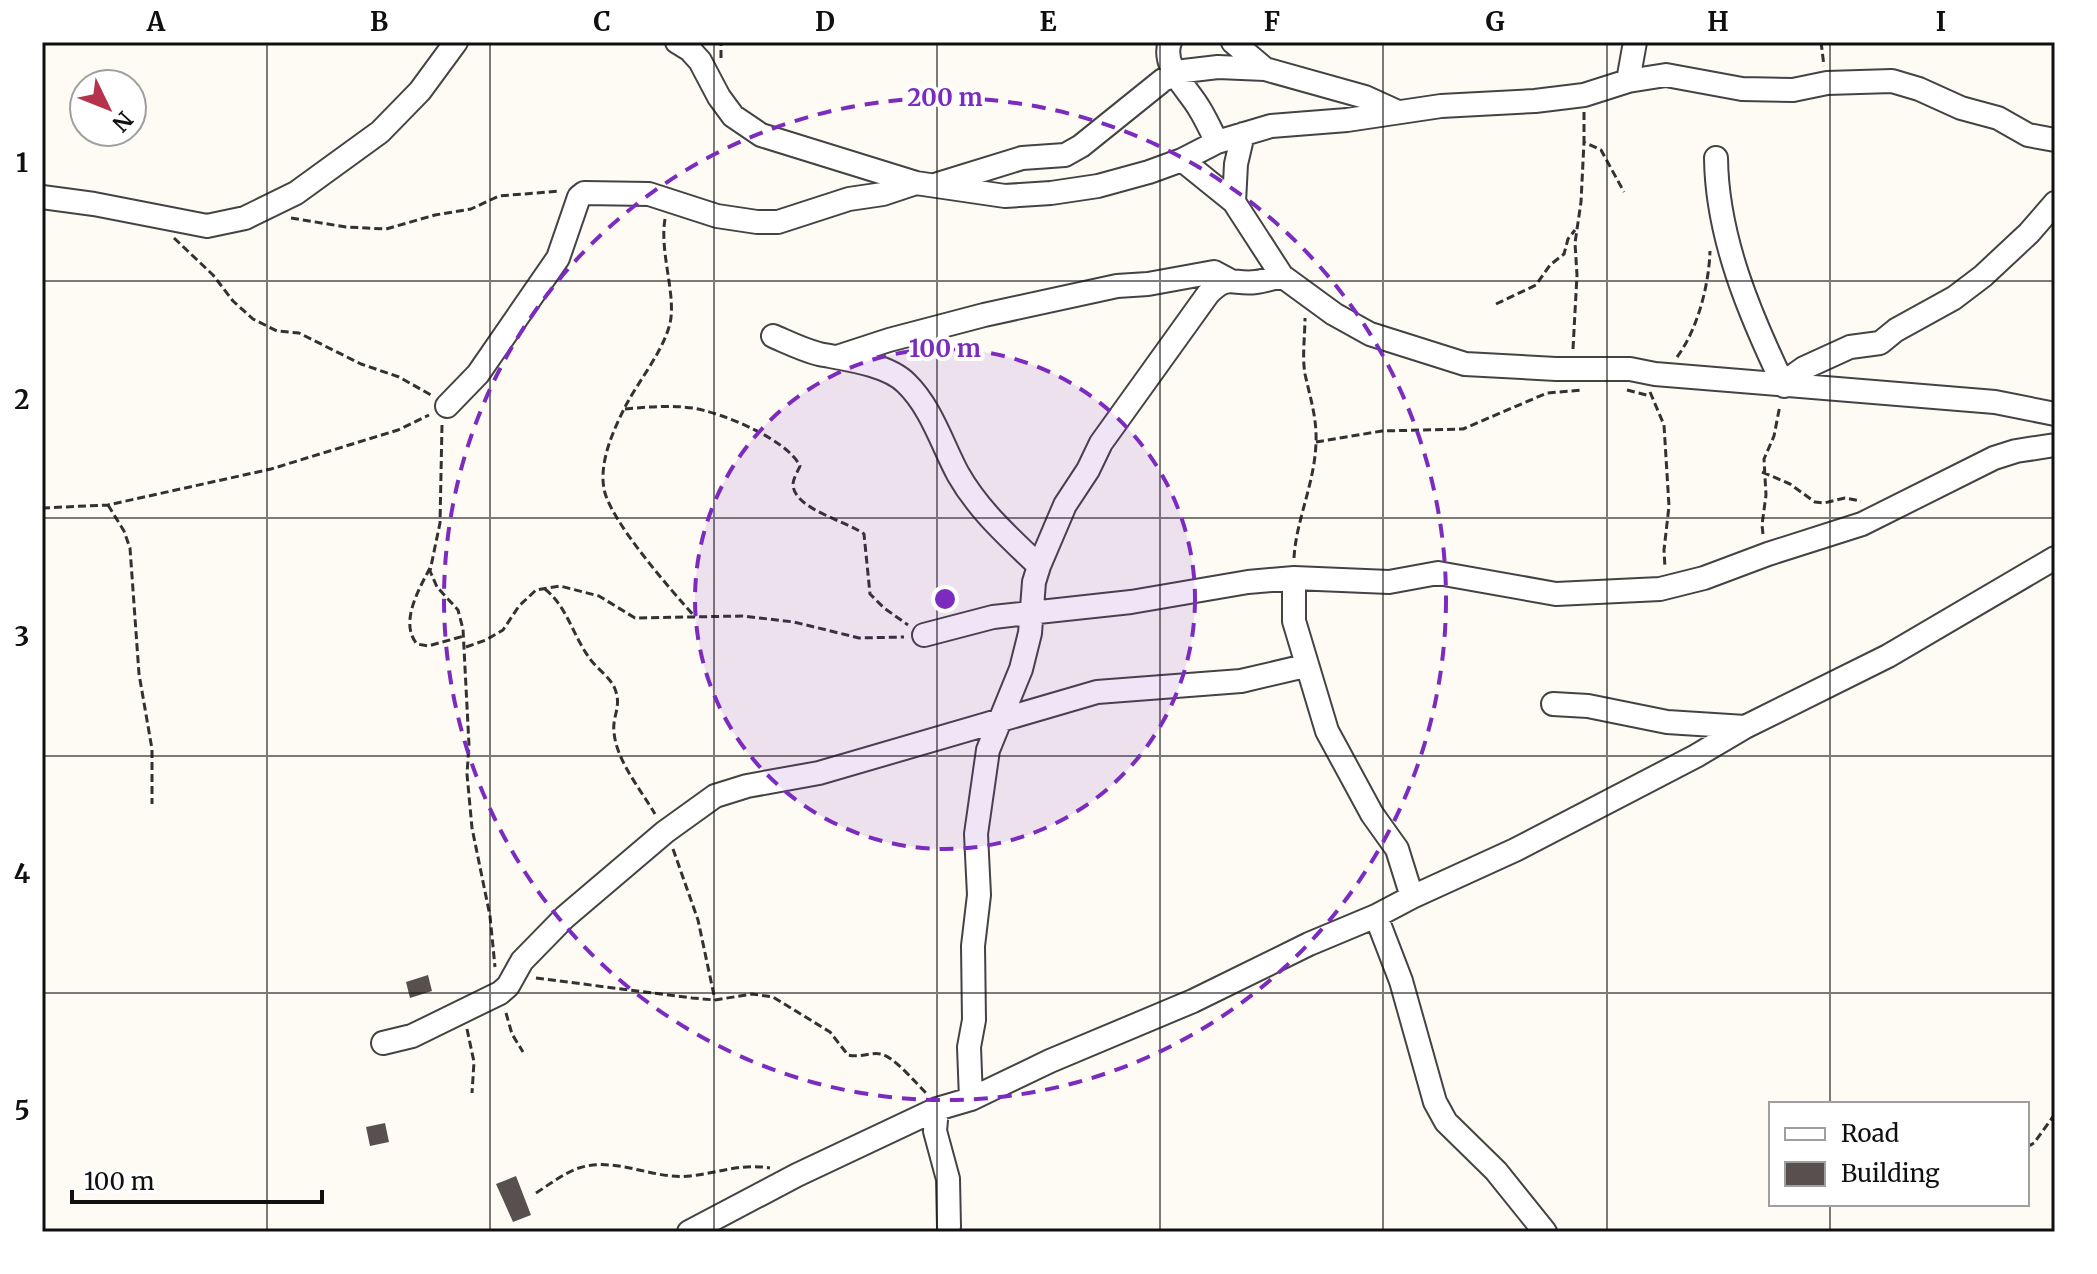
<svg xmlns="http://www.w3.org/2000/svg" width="2097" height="1274" font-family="Merriweather,serif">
	<rect width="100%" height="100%" fill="#fefbf5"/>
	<!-- building -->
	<path fill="#58504e" d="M428,975L432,991L410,998L406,982Z
		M385,1123L389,1142L370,1146L366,1127Z
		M516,1176L531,1215L513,1222L496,1184Z"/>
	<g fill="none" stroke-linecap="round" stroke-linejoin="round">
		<defs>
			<path id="minor" d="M677,42L690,50L700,61L719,97L733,116L761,135L916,183L1005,196L1051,193L1098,186L1149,172L1182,160L1217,142L1271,126L1347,120L1441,106L1535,101L1584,95L1628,81L1666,75L1742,89L1793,90L1827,83L1892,81L1919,89L1961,108L1998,118L2028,135L2055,140
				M1170,42C1161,66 1188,89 1199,108C1206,119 1211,131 1217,142
				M1233,42L1265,69L1365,97L1398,112
				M1628,81L1635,42
				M1716,158C1717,238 1750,315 1784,386L1790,378L1804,368L1850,347L1880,343L1896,330L1954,298L1983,276L2029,233L2055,203
				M1182,160L1234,202L1282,276L1334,314L1370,334L1465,364L1556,369H1630L1655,374L1995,402L2055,414
				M938,184L1022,158L1065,155L1081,146L1163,80L1184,71L1218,67L1265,69
				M42,197L94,204L207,226L245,218L296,193L380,132L420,91L456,42
				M1234,202L1236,164L1243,134
				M773,336C787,342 803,350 819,354C844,359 887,364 906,383C931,407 942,444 958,474C979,511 1009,537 1039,566
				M840,356L889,340L984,315L1117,286L1148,284L1214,272L1229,280
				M447,406L478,374L558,258L579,197L584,193L649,194L717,216L757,222H778L849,199L883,194L916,183
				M1294,578V621L1327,731L1372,814L1397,849L1412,897
				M924,635L993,617L1131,602L1248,582L1294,578L1389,582L1438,573L1556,594L1660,589L1704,578L1768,554L1862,524L1994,458L2016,451L2055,445
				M1553,704L1588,706L1667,722L1745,727
				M1376,916L1401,981L1435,1102L1446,1122L1496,1171L1545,1232
				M383,1043L412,1036L500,993L508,986L522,961L565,917L665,832L715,796L747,786L819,773L1097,692L1241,681L1305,666
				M971,1099L969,1047L974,1020L973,946L979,895L976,834L988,750L1021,669L1030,633L1034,582L1039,566L1065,505L1088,470L1101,443L1208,294C1228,273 1232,285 1256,282C1265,281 1273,278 1282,276
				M937,1109L935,1131L948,1179L949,1227
				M689,1232L797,1175L937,1109L971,1099L1050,1061L1193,1001L1309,944L1376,916L1412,897L1515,850L1696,756L1745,727L1888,656L2055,558"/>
		</defs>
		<!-- minor casing -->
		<use href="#minor" stroke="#434343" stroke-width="26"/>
		<!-- path -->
		<path stroke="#323232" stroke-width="3" stroke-dasharray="8 4" stroke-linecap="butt" d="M1821,42L1824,66
			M721,58V42
			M1584,112V142L1601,150L1624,192
			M291,218L346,227L386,229L435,215L471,209L499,196L560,191
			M665,219C659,253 678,299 669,327C661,354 638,382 625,407C613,431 599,462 604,489C610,521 672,591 695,617
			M174,238L213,275L233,301L253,319L277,331L299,333L361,364L399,377L431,395
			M1496,304L1536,285L1550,265L1564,254L1568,239L1575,230
			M1573,349L1577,275L1575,243L1581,202L1584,142
			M1677,357C1698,329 1709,284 1710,251
			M1627,390L1650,396
			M1650,392L1664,425L1669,506L1664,550L1665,568
			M625,409C648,407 670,405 693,408C722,413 787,439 800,466C798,471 793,479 793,484C793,509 847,521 864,534L870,594L884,608L908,625
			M442,425L440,523L430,571L437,587L458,610L463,629L469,745L467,774L472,828L490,916L495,967
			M1316,442L1382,431L1463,429L1547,393L1583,390
			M1762,472L1790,484L1815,502L1824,503L1845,498L1861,501
			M108,505L124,531L130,548L139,674L152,749V804
			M42,508L108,505L271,469L398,430L429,415
			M1763,534L1762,525L1766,495L1764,459L1774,436L1780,405
			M1294,558C1296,520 1315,483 1316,442C1317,418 1310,397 1305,374C1302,357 1305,335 1305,318
			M430,568C419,589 399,623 417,644L428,646L464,636
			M545,589C567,607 572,633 588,656C595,668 610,676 615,689C622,707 612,716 614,732C616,760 641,790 655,814
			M466,647L486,640L503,630L519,606L536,590L560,586L599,596L635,618L742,616L794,622L859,638L904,637
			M673,849L698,920L715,1000
			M536,978L692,998L715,1000L752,994L773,997L830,1032L848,1055C860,1058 870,1052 881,1054C893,1056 916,1083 926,1093
			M506,1013L512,1034L523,1052
			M467,1029L474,1062L472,1093
			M2027,1147L2034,1143L2055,1114
			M536,1193C550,1184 564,1173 579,1168C616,1156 653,1180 690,1176C718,1173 741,1163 770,1168"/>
		<!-- minor -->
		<use href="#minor" stroke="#fff" stroke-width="22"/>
	</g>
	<!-- grid -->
	<path fill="none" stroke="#101010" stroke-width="2" stroke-opacity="0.55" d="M267,42V1232M490,42V1232M714,42V1232M937,42V1232M1160,42V1232M1383,42V1232M1607,42V1232M1830,42V1104M42,281H2055M42,518H2055M42,756H2055M42,993H2055M1830,1204V1232"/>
	<!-- distance rings -->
	<circle cx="945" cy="599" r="250" fill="#7b2cbf" fill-opacity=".12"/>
	<g fill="none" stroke="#7b2cbf" stroke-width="4" stroke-dasharray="14 10">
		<circle cx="945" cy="599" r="250"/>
		<circle cx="945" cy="599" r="501"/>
	</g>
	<circle cx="945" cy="599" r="12" fill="#7b2cbf" stroke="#fff" stroke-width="4"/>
	<g font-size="24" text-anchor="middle" font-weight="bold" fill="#7b2cbf" stroke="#fff" stroke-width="8" stroke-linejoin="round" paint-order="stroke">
		<text x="945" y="106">200 m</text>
		<text x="945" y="357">100 m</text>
	</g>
	<!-- border -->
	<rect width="2097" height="1274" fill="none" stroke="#ffffff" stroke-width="88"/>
	<!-- legend -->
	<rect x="1769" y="1102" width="260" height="104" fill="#ffffff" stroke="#9f9f9f" stroke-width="2"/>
	<rect x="1785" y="1128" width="40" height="12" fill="#ffffff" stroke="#9f9f9f" stroke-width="2"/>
	<text x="1841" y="1142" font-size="24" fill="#101010">Road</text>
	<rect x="1785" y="1162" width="40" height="24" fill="#58504e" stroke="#9f9f9f" stroke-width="2"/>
	<text x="1841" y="1182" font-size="24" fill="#101010">Building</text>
	<!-- north arrow -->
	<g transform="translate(108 108) rotate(133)"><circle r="38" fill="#ffffff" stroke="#9f9f9f" stroke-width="2"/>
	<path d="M0-6L14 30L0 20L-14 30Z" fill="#b5344c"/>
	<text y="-12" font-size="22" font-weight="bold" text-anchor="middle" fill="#101010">N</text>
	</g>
	<!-- scale -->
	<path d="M72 1190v12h250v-12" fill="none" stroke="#101010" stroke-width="4"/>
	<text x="84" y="1190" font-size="24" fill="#101010" stroke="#ffffff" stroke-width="6" paint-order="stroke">100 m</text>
	<rect x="44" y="44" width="2009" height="1186" fill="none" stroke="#101010" stroke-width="3"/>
	<g font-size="26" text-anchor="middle" font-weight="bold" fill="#101010">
		<text x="156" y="31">A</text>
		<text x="379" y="31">B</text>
		<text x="602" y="31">C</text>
		<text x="825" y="31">D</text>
		<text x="1048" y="31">E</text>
		<text x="1272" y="31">F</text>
		<text x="1495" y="31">G</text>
		<text x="1718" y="31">H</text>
		<text x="1941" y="31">I</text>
		<text x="22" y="172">1</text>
		<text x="22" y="409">2</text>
		<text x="22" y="646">3</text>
		<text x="22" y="883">4</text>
		<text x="22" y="1120">5</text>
	</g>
</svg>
